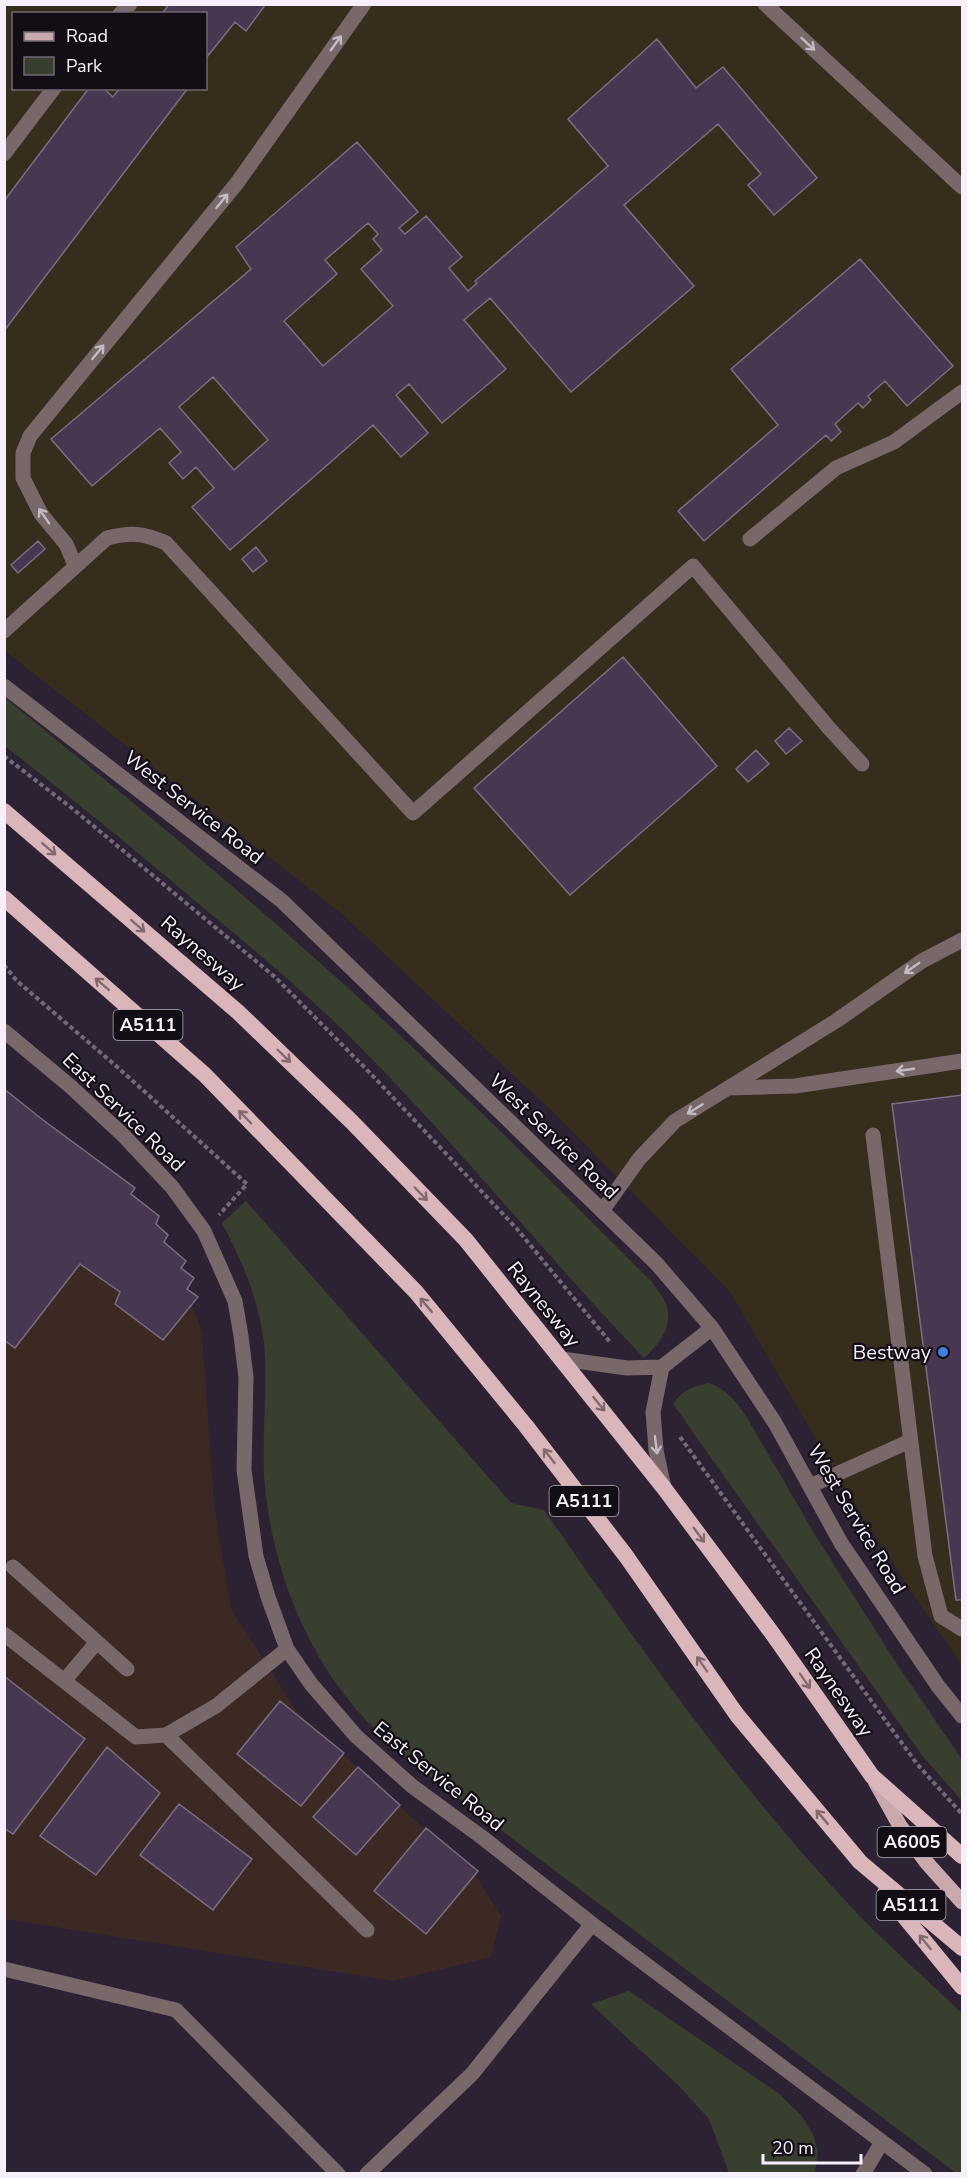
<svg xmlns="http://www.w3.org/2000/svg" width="967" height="2178" font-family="'Nunito Sans',sans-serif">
	<rect width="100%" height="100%" fill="#2d2233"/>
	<!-- commercial -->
	<path fill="#3c2923" d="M4,1087L101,1173L174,1257L202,1332L214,1504L231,1609L298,1713L476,1876L501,1916L491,1957L393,1981L5,1919Z"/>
	<!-- industrial -->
	<path fill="#362d1d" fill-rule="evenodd" d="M4,5H962V1665L912,1593L840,1480L730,1292L556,1115L342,914L5,651ZM14,14H206V88H14Z"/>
	<!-- green -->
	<path fill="#393f2e" d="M4,697C124,795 244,893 358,997C459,1088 555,1185 651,1281C655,1288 662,1294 665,1302C675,1324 660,1344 644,1358C548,1258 461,1149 363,1050C313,999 257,952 201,906C137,851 71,798 5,746Z
		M246,1201L511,1503L544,1510C640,1648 736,1784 850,1906C886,1944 925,1978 962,2013V2173H956L408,1760C394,1747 379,1734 365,1719C305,1655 270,1563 264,1475C262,1432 268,1387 264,1343C259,1301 242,1260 222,1223Z
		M709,1383C727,1390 735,1400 746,1416L817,1538L891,1655L962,1760V1801L921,1754L673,1404C683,1390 692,1387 709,1383Z
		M629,1991L778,2093L801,2115L813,2134L818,2152L815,2173H729L709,2119L680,2087L591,2004Z"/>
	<!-- building -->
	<path fill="#473750" stroke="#7b6e83" stroke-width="1.5" fill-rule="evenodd" d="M169,4H266L246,31L235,22L206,58V14H162Z
		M657,39L696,88L723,67L817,178L774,215L748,185L761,174L718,124L624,205L694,286L571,392L490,298L464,320L506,369L442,423L409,384L396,395L428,433L401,457L373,425L230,550L192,507L214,488L196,467L183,479L169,463L181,452L160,428L92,486L51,439L251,269L236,247L357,142L418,212L399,228L405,234L426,216L462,257L449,268L468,291L477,283L475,281L608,166L568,119ZM368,223L378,234L373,239L382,250L361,269L393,306L323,366L284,321L337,274L325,260ZM213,377L268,440L234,470L179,407Z
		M89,88H103L113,97L120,88H188L4,331V201Z
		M860,259L953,366L907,406L885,381L868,396L871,400L863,408L858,403L835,424L841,432L831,441L826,435L704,541L678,511L778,425L731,369Z
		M38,541L45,549L18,573L11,565Z
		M256,547L267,561L253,572L242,559Z
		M623,657L717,766L570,895L474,788Z
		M789,728L802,741L786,754L775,741Z
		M756,750L769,764L748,782L736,769Z
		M4,1089L43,1120L135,1188L131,1194L159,1216L156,1224L168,1235L164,1242L186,1261L181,1268L194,1278L187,1289L198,1297L163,1340L115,1304L120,1292L80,1264L15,1348L4,1340Z
		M962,1095V1600H956L892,1104Z
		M4,1676L85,1739L13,1834L4,1828Z
		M280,1701L344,1753L301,1806L237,1754Z
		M107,1747L160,1793L96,1875L40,1836Z
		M358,1767L400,1805L356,1855L313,1817Z
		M179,1804L252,1859L213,1910L140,1855Z
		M426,1828L478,1871L426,1934L374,1891Z"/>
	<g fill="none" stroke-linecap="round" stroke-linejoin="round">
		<!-- path -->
		<path stroke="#736979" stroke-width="4" stroke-dasharray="4.5 3" stroke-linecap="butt" d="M4,756L73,809L275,977L370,1073L517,1229L610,1342
			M4,965L17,981L115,1065L247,1184L219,1215
			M680,1437L917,1764L962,1814"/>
		<!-- service -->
		<path stroke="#78686a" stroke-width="15" d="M765,4L962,187
			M120,14L130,4
			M4,154L54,88
			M750,539L836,468L894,442L962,392
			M75,565L66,544L41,514L23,478V453L30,436L237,183L364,4
			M4,631L107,538C131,532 143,533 166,543L413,813L693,566L828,727L862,764
			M730,1088L795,1086L962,1061
			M873,1135L925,1556L941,1616L962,1629
			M602,1211L639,1159L675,1121L836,1021L922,961L962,940
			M810,1486L910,1441
			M13,1567L97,1642L64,1681
			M4,1634L136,1737L166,1735L216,1706L287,1649
			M97,1642L127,1669
			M166,1735L367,1930
			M4,1969L176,2010L338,2174
			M367,2174L472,2074L592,1924"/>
		<!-- minor -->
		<path stroke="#78686a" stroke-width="15" d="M4,686L282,901L656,1263L712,1328L775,1423L841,1543L938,1686L962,1716
			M4,1031L70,1086L123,1135L172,1187L204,1231L235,1301L241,1336L246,1377L244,1470L256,1556L268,1597L287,1649L311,1684L356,1736L412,1786L483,1838L592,1924L925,2174
			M562,1359L627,1368L662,1367L712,1328
			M662,1367L653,1412L656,1450L664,1488
			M863,2174L882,2142"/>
		<!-- primary -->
		<path stroke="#caa9ad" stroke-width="15" d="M875,1781L900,1826L927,1863L962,1902"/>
		<!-- trunk -->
		<path stroke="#dab6ba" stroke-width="16" d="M4,811L238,1012L352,1122L466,1240L664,1488L772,1633L872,1776L962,1856
			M4,898L205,1075L416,1292L526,1426L626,1556L737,1715L860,1862L962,1948
			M885,1893L962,1987"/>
	</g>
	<!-- one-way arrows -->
	<defs><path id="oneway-shaft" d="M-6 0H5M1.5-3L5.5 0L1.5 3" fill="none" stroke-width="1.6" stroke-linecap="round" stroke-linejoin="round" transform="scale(1.5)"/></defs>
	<g stroke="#c4bac2">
		<use href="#oneway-shaft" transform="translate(336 43) rotate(-54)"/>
		<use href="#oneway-shaft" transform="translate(808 44) rotate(43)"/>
		<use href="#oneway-shaft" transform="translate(222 201) rotate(-51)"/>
		<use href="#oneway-shaft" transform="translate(98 352) rotate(-51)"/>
		<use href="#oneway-shaft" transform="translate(44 516) rotate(-125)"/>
		<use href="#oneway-shaft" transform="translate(912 968) rotate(145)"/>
		<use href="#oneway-shaft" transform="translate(905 1070) rotate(172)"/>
		<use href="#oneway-shaft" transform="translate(695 1109) rotate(148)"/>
		<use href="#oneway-shaft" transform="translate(656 1445) rotate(83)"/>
	</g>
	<g stroke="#806a70">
		<use href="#oneway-shaft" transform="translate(49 849) rotate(41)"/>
		<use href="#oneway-shaft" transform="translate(138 926) rotate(41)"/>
		<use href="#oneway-shaft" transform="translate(102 984) rotate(-139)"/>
		<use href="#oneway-shaft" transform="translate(284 1056) rotate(44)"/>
		<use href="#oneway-shaft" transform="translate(245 1117) rotate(-134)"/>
		<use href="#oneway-shaft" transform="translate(421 1194) rotate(46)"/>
		<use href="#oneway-shaft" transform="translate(426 1305) rotate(-130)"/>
		<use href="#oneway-shaft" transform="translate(599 1404) rotate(51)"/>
		<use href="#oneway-shaft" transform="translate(549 1456) rotate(-128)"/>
		<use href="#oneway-shaft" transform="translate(699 1535) rotate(54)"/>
		<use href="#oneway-shaft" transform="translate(702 1664) rotate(-125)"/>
		<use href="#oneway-shaft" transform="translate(805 1681) rotate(55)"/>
		<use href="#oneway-shaft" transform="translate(822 1817) rotate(-130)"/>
		<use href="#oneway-shaft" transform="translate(925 1942) rotate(-129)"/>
	</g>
	<!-- markers -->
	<circle fill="#3f7fe0" stroke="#130e16" stroke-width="2" cx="943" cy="1352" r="6"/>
	<g text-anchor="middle" stroke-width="4.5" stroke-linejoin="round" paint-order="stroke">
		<!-- shield labels -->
		<g fill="#130e16" stroke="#b3acb7" stroke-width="1.5">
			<rect x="113.5" y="1010" width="69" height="30" rx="4.5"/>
			<rect x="549.5" y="1486" width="69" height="30" rx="4.5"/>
			<rect x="877.5" y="1827" width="69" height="30" rx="4.5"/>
			<rect x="876.5" y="1890" width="69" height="30" rx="4.5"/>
		</g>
		<g font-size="18" font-weight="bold" fill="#f7f0fc">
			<text x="148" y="1031">A5111</text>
			<text x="584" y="1507">A5111</text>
			<text x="912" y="1848">A6005</text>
			<text x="911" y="1911">A5111</text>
		</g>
		<!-- street labels -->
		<g font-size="20" fill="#f7f0fc" stroke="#130e16">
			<text transform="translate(194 807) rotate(38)" y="7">West Service Road</text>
			<text transform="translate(203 953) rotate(41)" y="7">Raynesway</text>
			<text transform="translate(124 1112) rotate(44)" y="7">East Service Road</text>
			<text transform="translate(554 1136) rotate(44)" y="7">West Service Road</text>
			<text transform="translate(544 1304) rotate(51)" y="7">Raynesway</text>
			<text transform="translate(857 1519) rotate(59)" y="7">West Service Road</text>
			<text transform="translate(839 1692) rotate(55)" y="7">Raynesway</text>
			<text transform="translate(439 1776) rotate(39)" y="7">East Service Road</text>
		</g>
		<!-- poi labels -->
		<g font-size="20" fill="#f7f0fc" stroke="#130e16" text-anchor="end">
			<text x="931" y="1359">Bestway</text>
		</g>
	</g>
	<!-- border -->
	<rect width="967" height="2178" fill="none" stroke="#f7f0fc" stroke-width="12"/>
	<!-- legend -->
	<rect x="12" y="12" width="195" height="78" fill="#130e16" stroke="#6e6872" stroke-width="1.5"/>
	<rect x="24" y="32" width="30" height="9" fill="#caa9ad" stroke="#6e6872" stroke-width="1.5"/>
	<text x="66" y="42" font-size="18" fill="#f7f0fc">Road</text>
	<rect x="24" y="57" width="30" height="18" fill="#393f2e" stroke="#6e6872" stroke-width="1.5"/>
	<text x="66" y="72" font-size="18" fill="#f7f0fc">Park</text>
	<!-- scale -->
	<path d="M763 2154v9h98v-9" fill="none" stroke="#f7f0fc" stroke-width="3"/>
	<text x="772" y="2154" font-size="18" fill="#f7f0fc" stroke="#130e16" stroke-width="4.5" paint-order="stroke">20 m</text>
</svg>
